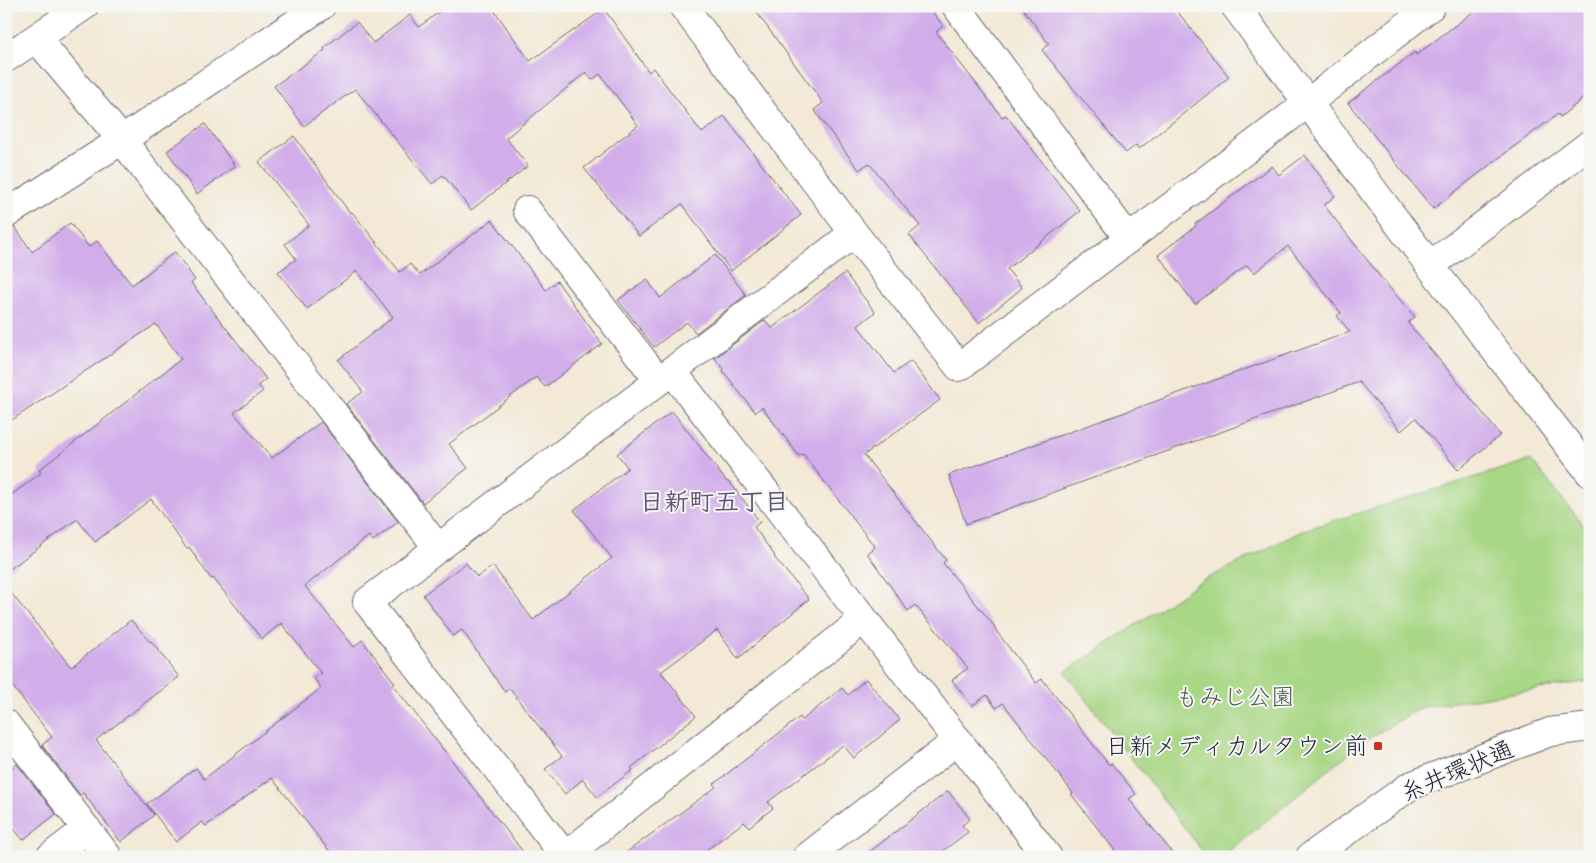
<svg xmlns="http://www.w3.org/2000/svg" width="1596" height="863" font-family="Caveat,'Klee One',sans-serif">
	<rect width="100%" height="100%" fill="#f6f6f2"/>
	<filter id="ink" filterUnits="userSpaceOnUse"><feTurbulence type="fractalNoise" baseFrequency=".02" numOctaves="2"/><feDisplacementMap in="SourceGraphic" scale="10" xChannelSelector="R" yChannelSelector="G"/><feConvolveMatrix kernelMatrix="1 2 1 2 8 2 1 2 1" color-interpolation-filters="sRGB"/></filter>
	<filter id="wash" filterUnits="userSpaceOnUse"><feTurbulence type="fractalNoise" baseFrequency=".0096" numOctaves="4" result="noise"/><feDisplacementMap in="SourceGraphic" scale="20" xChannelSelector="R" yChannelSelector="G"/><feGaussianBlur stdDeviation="1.12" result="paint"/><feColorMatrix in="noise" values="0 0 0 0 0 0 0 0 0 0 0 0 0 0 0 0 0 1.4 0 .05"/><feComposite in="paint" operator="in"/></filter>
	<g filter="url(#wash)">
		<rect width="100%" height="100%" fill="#f3e9d6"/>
		<!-- green -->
		<path fill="#a8d785" stroke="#657c60" d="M1531,460L1590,533V681L1422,707L1364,741L1222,857H1207L1065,672L1198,583L1304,530Z"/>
		<g id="blocks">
			<!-- building -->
			<path fill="#d1adea" d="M447,6H491L530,61L604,9L649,72L653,68L702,133L724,116L801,215L731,271L682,204L639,236L584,168L638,125L600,74L592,80L586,72L506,138L528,166L471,210L443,175L432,184L355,89L304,126L274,86L325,50L324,48L357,22L373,43L410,15L419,27Z
				M752,6H928L943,26L936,32L1002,117L1006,115L1080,211L1007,269L1022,288L979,323L909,235L920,226L869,163L859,170L814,110L823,103Z
				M1021,6H1173L1229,77L1139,149L1136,145L1126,153L1042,50L1049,44Z
				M1481,6H1590V93L1560,117L1558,114L1504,154L1433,209L1348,103L1415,52L1416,55Z
				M205,124L235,166L197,194L167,151Z
				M294,136L350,213L352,212L400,272L410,264L420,275L492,220L546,290L557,281L602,344L545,387L536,377L449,444L468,468L423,503L346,404L363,392L338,360L393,317L357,271L307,309L278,272L296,259L285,244L309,225L259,162Z
				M1305,155L1335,196L1324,205L1382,279L1415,317L1408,323L1458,382L1500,435L1458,470L1416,418L1401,431L1359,382L966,524L949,475L1350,332L1337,316L1341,313L1288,246L1254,273L1247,265L1195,304L1158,255L1196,226L1195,224L1272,166L1279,175Z
				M70,223L89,247L97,241L132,285L175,252L195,280L191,283L266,379L258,385L263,391L234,413L272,458L321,422L398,522L373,541L369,536L305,586L354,647L362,640L395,683L393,685L527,857H334L272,778L206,826L202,822L176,842L147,804L196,768L204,779L321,688L314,678L321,673L281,623L262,639L213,578L211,579L189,547L187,549L151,499L95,542L77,519L6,572V499L41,473L39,470L181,359L156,324L6,424V230L15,227L32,252Z
				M715,255L746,295L696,333L687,322L654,347L618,300L647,279L660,298Z
				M845,273L875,312L858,326L894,373L911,361L940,400L864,455L946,560L943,563L995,627L994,628L1036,683L1042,679L1109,765L1111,763L1136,794L1129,799L1176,857H1120L1071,794L1073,793L1003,703L996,708L987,695L972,706L952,680L968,668L915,605L908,611L867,553L875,547L803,454L799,456L762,407L755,412L723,371L724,370L715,358L765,320L772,328Z
				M672,411L727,482L729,481L760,522L754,527L775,556L774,557L809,599L738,659L717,630L661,672L696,716L631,768L633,770L597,797L583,779L565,794L545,769L562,756L509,688L505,692L462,630L453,636L423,595L466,563L477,577L493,566L533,620L612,558L574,510L628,468L617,454Z
				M6,587L71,667L131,620L150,642L151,641L179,677L96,740L154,815L121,842L83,793L80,795L42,745L52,737L6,678Z
				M866,679L900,720L854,758L843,745L768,802L773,808L749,827L744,822L697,857H620L716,787L714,784L800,717L802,720L842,688L848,695Z
				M17,764L56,814L23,840L6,819V773Z
				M948,791L970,819L962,825L968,832L935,857H863Z"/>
		</g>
	</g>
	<g filter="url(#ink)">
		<use href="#blocks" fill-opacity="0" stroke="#6b6871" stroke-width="1"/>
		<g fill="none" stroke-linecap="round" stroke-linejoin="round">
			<defs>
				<path id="minor" d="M683,6L854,233L959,367L1308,103L1431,6
					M956,6L1128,238
					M1235,6L1430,266L1590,473
					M37,39L122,140L438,548
					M6,58L84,6
					M527,210L659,381
					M6,214L122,140L321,6
					M854,233L367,602L565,856L864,619
					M1430,266L1590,144
					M672,371L1048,857
					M6,724L108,857
					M50,857L87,829
					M807,857L958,740
					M1310,857L1410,786L1550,732L1590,727"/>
			</defs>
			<!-- minor casing -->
			<use href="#minor" stroke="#6b6871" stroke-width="30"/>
			<!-- minor -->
			<use href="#minor" stroke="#fff" stroke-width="28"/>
		</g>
	</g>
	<!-- markers -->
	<rect fill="#c8321e" stroke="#f6f6f2" stroke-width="2" x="1373" y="741" width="10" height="10" rx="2.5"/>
	<g text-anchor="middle" stroke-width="4" stroke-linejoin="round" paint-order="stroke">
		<!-- park labels -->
		<g font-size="24" fill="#4a5851" stroke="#f6f6f2">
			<text x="1235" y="705">もみじ公園</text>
		</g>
		<!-- poi labels -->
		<g font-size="24" fill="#22223b" stroke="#f6f6f2" text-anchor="end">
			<text x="1368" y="754">日新メディカルタウン前</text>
		</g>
		<!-- street labels -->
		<g font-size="24" fill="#22223b" stroke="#f6f6f2">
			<text transform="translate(1457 771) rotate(-23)" y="8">糸井環状通</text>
		</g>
		<!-- neighbourhood labels -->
		<g font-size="25" font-weight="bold" fill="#5f5378" stroke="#f6f6f2">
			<text x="714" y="510">日新町五丁目</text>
		</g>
	</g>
	<!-- margin -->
	<rect width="1596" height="863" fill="none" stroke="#f6f6f2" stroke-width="25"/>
</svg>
